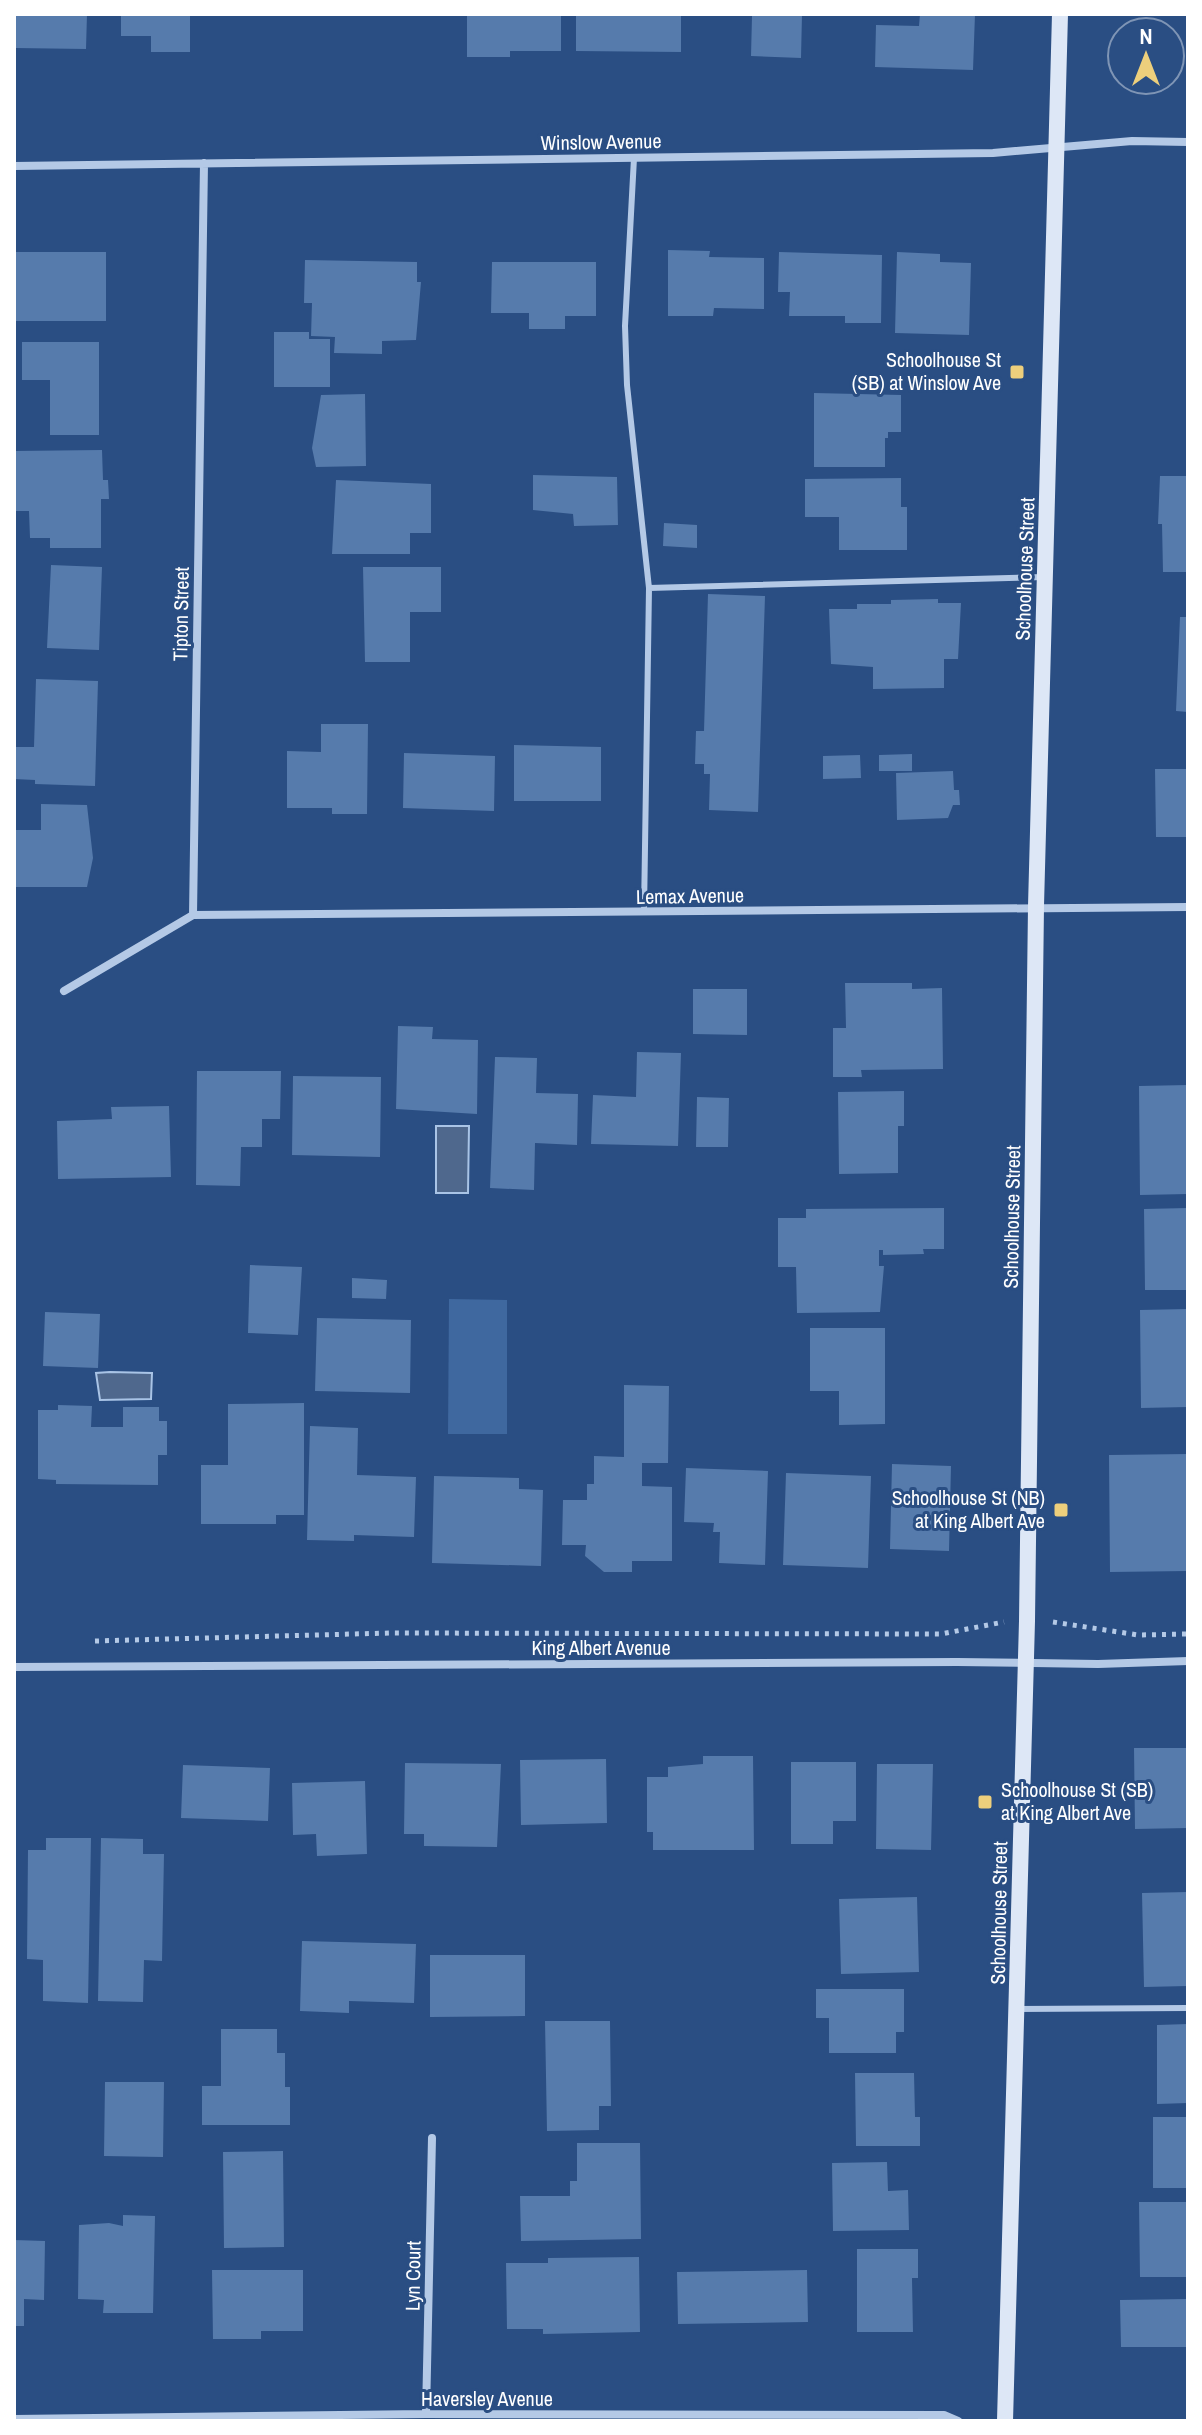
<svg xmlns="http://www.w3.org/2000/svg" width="1202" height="2435" font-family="'Archivo Narrow',sans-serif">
	<rect width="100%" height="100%" fill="#2a4e83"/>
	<!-- green -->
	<path fill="#3f689f" d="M449,1299L507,1300V1434H448Z"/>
	<!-- water -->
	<path fill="#4f688d" stroke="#a9c4e6" stroke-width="2" d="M436,1126H469L468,1193H436Z
		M110,1372L152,1373L151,1399L100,1400L96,1373Z"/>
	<!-- building -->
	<path fill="#567bac" d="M16,14H87L86,49L15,48Z
		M121,14H190V52H151V36H121Z
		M467,14H561V51H510V57H467Z
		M576,14H681V52L576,51Z
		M802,14L801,58L751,56L752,16Z
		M920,14H975L973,70L875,67L876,25L919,26Z
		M668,250L710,251L709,257L764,258V309L714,308L713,316H668Z
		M14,252H106V321H14Z
		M779,252L882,255L881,323H845V316H789L790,292H778Z
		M897,252L940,254V262L971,263L969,335L895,333Z
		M305,260L417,262V282H421L416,340L382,341V354L334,353L335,337L311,336L312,303H304Z
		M492,262H596V316H565V329H529V313H491Z
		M274,332H309V339H330V387H274Z
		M22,342H99V435H50V380H22Z
		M814,393L901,395V432H888V438H885V467H814Z
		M365,394L366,466L316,467L312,448L321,395Z
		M102,450L103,480H108L109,499H101V548H50V538H30L29,511H14V451Z
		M533,475L617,477L618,525L574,526L573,514L533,510Z
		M1160,476H1188V572H1163L1162,524H1158Z
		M901,478V507H907V550H839V517H805V479Z
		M336,480L431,484V533H410V554H332Z
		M664,523L697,525V548L663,546Z
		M51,565L102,567L99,650L47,648Z
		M363,567H441V612H410V662H365Z
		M708,594L765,596L758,812L709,810L710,774H704V764H695L696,731H704Z
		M938,599V603H961L958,659H944V688L873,689V667L831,664L829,609H857V604H891V600Z
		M1180,617H1188V712L1176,711Z
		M36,679L98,681L95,786L35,784V780L14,779V747H34Z
		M321,724H368L367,814H332V808H287V751L321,752Z
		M514,745L601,747V801H514Z
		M404,753L495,756L494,811L403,808Z
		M912,754V771H879V755Z
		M860,755L861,778L823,779V756Z
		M1155,769H1188V837H1156Z
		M953,771L954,790H959L960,805H953L948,818L897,820L896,773Z
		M41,804L87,805L93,858L87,887H14V830H41Z
		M845,983H912V989L942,988L943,1069L861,1070L862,1077H833V1028H846Z
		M693,989H747V1035L693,1034Z
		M398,1026L433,1027L432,1039L478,1040L477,1114L396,1109Z
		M637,1052L681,1053L678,1146L591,1144L593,1095L636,1097Z
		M495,1057L537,1058L536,1093L578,1094L577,1145L535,1143L534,1190L490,1188Z
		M197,1071H281L280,1119H262V1147H241L240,1186L196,1185Z
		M293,1076L381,1077L380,1157L292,1155Z
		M1188,1085V1194L1140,1195L1139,1086Z
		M904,1091V1126H898V1173L839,1174L838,1092Z
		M697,1097L729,1098L728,1147H696Z
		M169,1106L171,1177L58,1179L57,1121L112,1119L111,1107Z
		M944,1208V1249H923L924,1254L883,1255V1250H879V1266H884L880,1312L797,1313L796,1267H778V1218H806V1209Z
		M1188,1208V1290H1145L1144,1209Z
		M250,1265L302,1267L298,1335L248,1333Z
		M352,1278L387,1280L386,1299L352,1298Z
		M1188,1309V1407L1141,1408L1140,1310Z
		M45,1312L100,1314L98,1368L43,1366Z
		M317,1318L411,1320L410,1393L315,1391Z
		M810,1328H885V1424L839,1425V1391H810Z
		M624,1385L669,1386L668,1463H642V1486L672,1487V1561H632V1572H604L585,1556L586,1545H562L563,1500H587V1484H594V1456L624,1457Z
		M304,1403V1515H276V1524H201V1465H228V1404Z
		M58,1405L92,1406L91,1427H123V1407H159V1421H167V1455H158V1485L56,1484V1480L38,1479V1410H58Z
		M310,1426L358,1428L357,1475L416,1477L414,1537L354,1535V1541L307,1540Z
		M1188,1454V1571L1110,1572L1109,1455Z
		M892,1464L951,1466L949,1551L890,1549Z
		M686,1468L768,1471L765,1565L719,1563L720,1532H713L714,1523L684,1522Z
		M786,1473L871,1476L868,1568L783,1565Z
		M434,1476L519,1478V1489L543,1490L541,1566L432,1563Z
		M1134,1748H1188V1828L1135,1829Z
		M703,1756H753L754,1850H653V1832H647V1777H668V1767L703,1764Z
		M606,1759L607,1823L521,1825L520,1760Z
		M791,1762H856V1821H833V1844H791Z
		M405,1763L501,1764L497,1847L424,1846V1834H404Z
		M877,1764H933L931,1850L876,1849Z
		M183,1765L270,1768L268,1821L181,1818Z
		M365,1781L367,1854L317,1856L316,1834L293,1835L292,1783Z
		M46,1838H91L88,2003L43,2001V1960L27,1959L28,1850H46Z
		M101,1838L143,1839V1854H164L162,1961L144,1960L143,2002L98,2001Z
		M1188,1892V1986L1144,1987L1142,1893Z
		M917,1897L919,1972L841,1974L839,1899Z
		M302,1941L416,1944L414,2003L349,2001V2013L300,2011Z
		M430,1955H525V2016L430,2017Z
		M816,1989H904V2032H896V2053H829V2018H816Z
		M545,2021H610L611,2106H599V2130L547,2131Z
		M1188,2024V2103L1157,2104V2025Z
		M221,2029H277V2053H285V2087H290V2125H202V2086H221Z
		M855,2073H914L915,2117H920V2146H856Z
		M105,2082H164L163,2157L104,2156Z
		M1153,2117H1188V2188H1153Z
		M577,2143H640L641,2239L521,2241L520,2196H570V2181H577Z
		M283,2151L284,2247L224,2248L223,2152Z
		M887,2162L888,2191L908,2190L909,2230L833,2231L832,2163Z
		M1139,2202H1188V2277H1140Z
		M123,2215L155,2216L153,2313H103L104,2300L78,2299L79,2225L109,2223L123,2226Z
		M14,2240L45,2241L44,2300L24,2299V2326H14Z
		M857,2249H918V2278H912L913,2332H857Z
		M639,2257L640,2332L543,2334V2329H507L506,2263H548V2258Z
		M212,2270H303V2331H261V2339H213Z
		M807,2270L808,2322L678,2324L677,2272Z
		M1186,2299V2347H1121L1120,2300Z"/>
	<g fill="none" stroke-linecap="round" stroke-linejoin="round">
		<!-- path -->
		<path stroke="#b4c9e6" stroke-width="5" stroke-dasharray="4 6" stroke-linecap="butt" d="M1053,1622L1138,1635L1188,1634
			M95,1641L390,1633L941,1634L1004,1622"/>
		<!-- lane -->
		<path stroke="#b4c9e6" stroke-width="6" d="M634,158L625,326L627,385L649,588
			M644,912L649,588L1044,577
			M1017,2009L1188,2008"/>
		<!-- street -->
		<path stroke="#b4c9e6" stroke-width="8" d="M14,166L993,153L1132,141L1188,142
			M193,915L1188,907
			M64,991L193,915L204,163
			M14,1667L957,1662L1098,1664L1188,1661
			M426,2414L432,2138
			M14,2419L426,2414L944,2415L958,2421"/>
		<!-- secondary -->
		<path stroke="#dde7f6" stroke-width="16" d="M1005,2421L1027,1621L1036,906L1060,14"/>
	</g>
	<!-- markers -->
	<g fill="#edcf7c" stroke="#2a4e83" stroke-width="3">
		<rect x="1009" y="364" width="16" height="16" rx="4"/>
		<rect x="1053" y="1502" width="16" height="16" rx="4"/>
		<rect x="977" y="1794" width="16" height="16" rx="4"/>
	</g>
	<g text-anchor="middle" stroke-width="6" stroke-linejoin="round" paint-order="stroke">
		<!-- street labels -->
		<g font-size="20" fill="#fff" stroke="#2a4e83">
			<text transform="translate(601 142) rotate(-1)" y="7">Winslow Avenue</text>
			<text transform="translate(1025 569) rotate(-88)" y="7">Schoolhouse Street</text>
			<text transform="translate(181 614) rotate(-89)" y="7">Tipton Street</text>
			<text transform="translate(690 896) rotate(-1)" y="7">Lemax Avenue</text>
			<text transform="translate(1012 1217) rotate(-89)" y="7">Schoolhouse Street</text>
			<text x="601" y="1655">King Albert Avenue</text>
			<text transform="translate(999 1913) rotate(-89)" y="7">Schoolhouse Street</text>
			<text transform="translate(413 2276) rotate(-89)" y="7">Lyn Court</text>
			<text x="487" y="2406">Haversley Avenue</text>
		</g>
		<!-- poi labels -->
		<g font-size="20" fill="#fff" stroke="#2a4e83" text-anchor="end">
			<text x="1001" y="367">Schoolhouse St<tspan x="1001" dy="23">(SB) at Winslow Ave</tspan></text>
			<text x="1045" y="1505">Schoolhouse St (NB)<tspan x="1045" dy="23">at King Albert Ave</tspan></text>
			<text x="1001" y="1797" text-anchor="start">Schoolhouse St (SB)<tspan x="1001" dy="23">at King Albert Ave</tspan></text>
		</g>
	</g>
	<!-- border -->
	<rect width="1202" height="2435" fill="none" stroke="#ffffff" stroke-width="32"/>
	<!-- north arrow -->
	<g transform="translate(1146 56)"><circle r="38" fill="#2a4e83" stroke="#7f95b5" stroke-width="2"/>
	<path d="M0-6L14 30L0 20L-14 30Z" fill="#edcf7c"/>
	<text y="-12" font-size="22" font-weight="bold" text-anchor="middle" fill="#ffffff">N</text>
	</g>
</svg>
